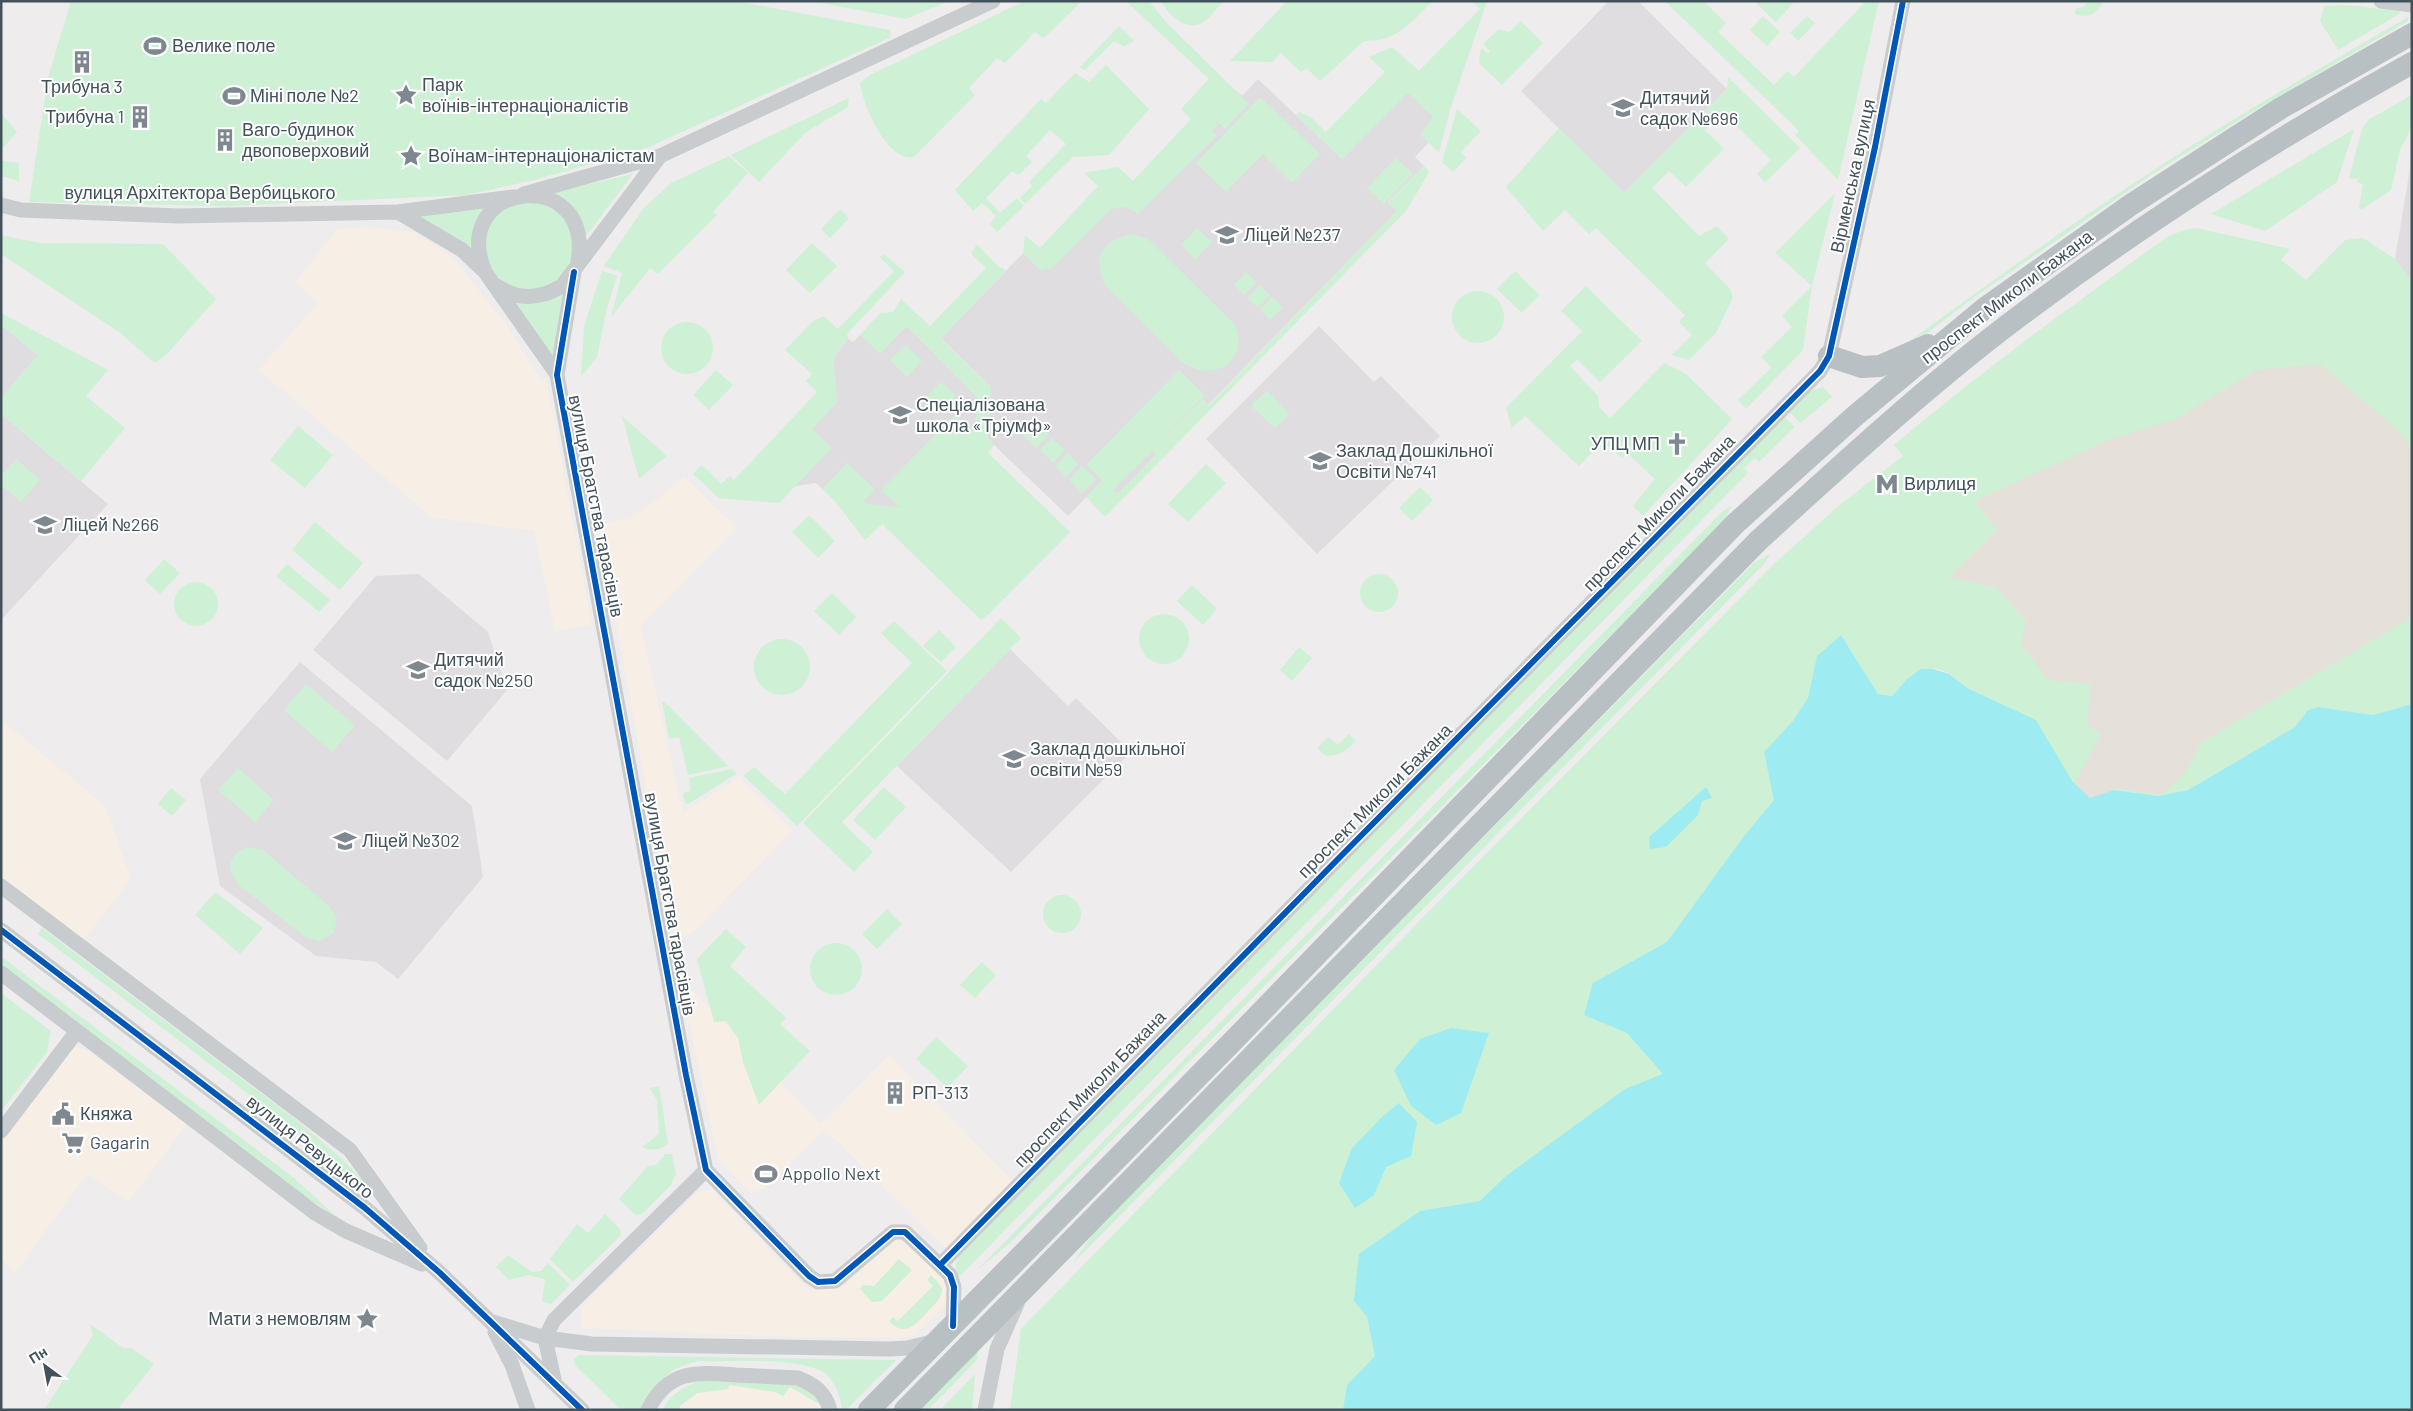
<svg xmlns="http://www.w3.org/2000/svg" width="2413" height="1411" font-family="Barlow,sans-serif">
	<rect width="100%" height="100%" fill="#eeecec"/>
	<!-- commercial -->
	<path fill="#f7efe5" d="M368,227L412,232L435,245L456,261L507,326L541,381L546,378L592,625L555,631L534,531L431,517L259,370L318,303L295,283L337,229Z
		M684,476L737,528L641,626L683,813L739,777L792,830L694,932L674,939L598,524L630,519L649,506Z
		M4,722L105,806L131,879L82,942L1,878V725Z
		M679,976L821,1124L889,1055L1014,1182L948,1250L825,1130L764,1189L750,1193L718,1159Z
		M77,1047L88,1051L187,1124L128,1202L87,1174L15,1273L1,1259V1131L70,1049Z
		M711,1189L808,1290L834,1288L847,1284L884,1246L896,1240L913,1243L942,1270L948,1287V1299L941,1309L913,1336L902,1338L795,1337L581,1328V1307L699,1192Z
		M729,1385L775,1392L783,1396L790,1387L821,1405L823,1410H680V1406L697,1393L728,1389Z"/>
	<!-- education -->
	<path fill="#dfdddf" d="M1609,1H1638L1727,89L1624,193L1521,91Z
		M1258,79L1342,159L1411,88L1438,115L1433,138L1415,157L1424,166L1388,202L1397,211L1208,405L1203,400L1153,451L1157,454L1117,495L1102,481L1068,516L988,439L991,387L941,338L1023,253L1041,270L1110,199L1128,200L1232,87L1242,96Z
		M2412,156V281L2395,259Z
		M881,313L907,326L977,397L975,433L901,509L834,500L816,483L769,490L761,482L837,402L833,358L848,339L853,342Z
		M1,325L38,355L1,398Z
		M1319,326L1374,382L1381,376L1440,436L1317,554L1206,439Z
		M1,414L108,504L1,620Z
		M419,574L488,632L507,690L447,761L313,650L376,576Z
		M1010,649L1068,706L1076,698L1131,752L1011,872L897,766Z
		M300,662L472,806L483,877L398,979L376,962L316,956L220,886L200,779Z"/>
	<!-- green -->
	<path fill="#cef0d5" fill-rule="evenodd" d="M71,1H735L890,30L891,37L647,148L534,180L467,195L229,206L29,202L48,78Z
		M811,1H949L906,19Z
		M1025,1H1082L1044,38L1035,32L1005,63L997,58L969,88L975,95L914,157C887,162 863,105 860,83L870,75Z
		M1126,1H1149L1166,22L1249,104L1225,129L1212,117L1218,125L1212,131L1217,136L1138,214L1126,207L1111,209L1052,268L1041,270L1023,253L1025,235L1040,248L1098,186L1084,173L1118,167L1133,181L1191,119L1181,109L1209,79Z
		M1161,1H1223C1217,8 1208,21 1200,24C1184,30 1168,14 1161,1Z
		M1287,1H1433C1410,23 1398,41 1364,41L1320,81L1306,68L1301,72L1281,53L1272,62L1230,61Z
		M1472,1H1487L1450,110L1439,152L1420,135L1433,117L1408,93L1342,159L1296,115L1299,112L1311,117L1326,132L1385,72L1369,57L1392,47L1419,71L1480,9Z
		M1665,1H1703L1726,23L1718,32L1774,85L1787,71L1794,77L1866,1H1879L1838,180L1795,135L1799,131Z
		M1754,1H1795L1776,22Z
		M2087,1L2102,3C2095,16 2088,18 2075,14L2076,8L2084,7Z
		M2345,5L2400,11L2399,14L2338,50L2320,21L2324,6Z
		M1763,16L1780,32L1767,46L1750,30Z
		M1807,16L1815,23L1798,41L1790,33Z
		M2408,17V21L2249,114L2151,175L1973,298L1918,340L1903,346C1984,287 2065,228 2148,174C2232,118 2320,68 2408,17Z
		M1520,21L1543,43L1502,85L1479,63L1481,48L1488,53L1490,51L1483,44L1499,29L1509,32Z
		M1119,26L1134,41L1124,46L1114,41L1085,70L1080,67Z
		M1106,65L1149,109L1109,155L1073,157L1025,204L1020,198L1032,186L1029,182L1066,144L1050,130L1026,156L1032,162L1018,175L1012,171L986,198L1000,213L1017,198L1024,206L997,232L990,224L996,216L982,203L973,211L955,190L1041,99L1046,103L1075,73L1089,82Z
		M1728,77L1800,148L1765,182L1757,174L1771,160L1723,112L1705,130L1724,149L1686,187L1669,171L1652,188L1699,236L1717,226L1729,239L1705,263L1730,289L1733,297L1716,333L1689,360L1672,355L1692,335L1679,322L1685,315L1596,228L1589,234L1565,210L1543,231L1506,187L1559,128L1624,193L1727,89Z
		M2412,95V126L2400,150L2391,190L2361,210L2359,208L2363,184L2357,182V179L2349,178L2362,129L2368,120Z
		M1260,97L1320,154L1292,183L1263,154L1226,192L1196,163Z
		M849,98L848,107L806,132L759,182L731,155Z
		M1457,109L1481,131L1461,152L1466,158L1453,172L1442,162Z
		M1,113L17,132L1,150Z
		M2354,129L2337,182L2265,231L2211,214Z
		M729,156L748,173L713,212L717,215L658,274L650,268L611,317L622,273L604,266L643,209L671,183Z
		M1396,158L1413,174L1384,204L1367,188Z
		M1,161L19,163V181L1,176Z
		M1424,166L1429,172L1406,211L1105,517L1086,497L1102,480L1086,465L1179,370L1205,395L1152,449L1203,399L1209,405L1397,211L1388,203ZM1153,451L1157,454L1117,494L1113,490Z
		M633,174L586,236C579,213 573,204 551,193Z
		M1835,193L1812,286L1803,350L1746,409L1738,400L1771,368L1761,357L1792,327L1782,316L1812,286L1775,253Z
		M485 246a44 44 0 1 1 88 0a44 44 0 1 1-88 0Z
		M485,208L474,224L471,248L418,215Z
		M840,209L849,218L830,238L821,229Z
		M1197,228L1212,242L1195,259L1181,245Z
		M2197,228L2290,249L2281,260L2306,280L2345,240L2363,238L2395,259L2412,281V704L2373,715L2318,707L2308,710L2295,727L2188,790L2159,796L2114,790L2090,798L1813,753L1627,1033C1641,1048 1656,1056 1664,1074L1652,1079L1360,1308L1367,1317L1375,1356L1356,1376L1346,1410H1010L1021,1329L1444,896L1775,563L1842,503L1903,456L1894,445C1982,371 2074,304 2167,237L2184,230ZM1841,635L1878,694L1892,696C1908,678 1926,658 1951,675C1959,681 1965,687 1973,691L1875,701Z
		M1129,234L1147,238L1235,325C1251,361 1212,384 1182,362L1104,284C1093,255 1101,243 1129,234Z
		M1,235L39,243L163,244L216,299L167,354L155,363L119,332L1,254Z
		M812,243L837,266L810,293L786,270Z
		M977,244L999,267L1006,270L941,339L991,387L988,439L994,445L988,453L1070,532L989,614L981,620L882,524L865,540L834,500L822,489L847,463L875,489L862,503L900,508L881,490L955,415L975,432L977,397L907,326L880,354L860,335L881,313L893,312L901,299L930,326L986,268L971,254Z
		M885,255L905,272L847,334L848,339L833,358L837,402L812,429L832,448L779,503L719,498L693,474L702,465L721,484L730,476L734,480L817,392L806,381L812,374L785,350L813,321L824,316L838,329L894,271L880,257Z
		M602,271L617,276L607,308L597,357L581,377L584,326Z
		M1515,271L1540,295L1522,313L1497,289Z
		M1246,272L1257,282L1244,295L1234,285Z
		M1260,285L1270,295L1258,308L1247,298Z
		M1586,286L1642,341L1600,382L1577,359L1570,366L1598,396L1599,407L1610,418L1664,363L1685,373L1732,419L1643,516L1633,506L1655,479L1627,453L1622,458L1603,441L1579,466L1525,416L1512,428L1506,408L1582,331L1561,311Z
		M1452 317a26 26 0 1 1 52 0a26 26 0 1 1-52 0Z
		M563,294L553,357L513,300C532,304 546,302 563,294Z
		M1272,297L1283,307L1270,320L1260,310Z
		M1,313L108,370L86,396L125,428L81,481L1,414V398L38,355L1,325Z
		M661 348a26 26 0 1 1 52 0a26 26 0 1 1-52 0Z
		M906,345L922,361L907,377L890,360Z
		M716,370L733,385L709,410L693,395Z
		M941,382L956,396L940,412L925,398Z
		M1823,387L1832,397L1800,423L1788,410L1803,394Z
		M1267,391L1288,412L1289,415L1276,427H1273L1252,407L1253,403Z
		M1782,414L1795,427L1759,462L1755,458L1744,468L1748,473L957,1279L956,1264L959,1256Z
		M622,416L667,456L639,479Z
		M1036,422L1049,435L1036,448L1023,435Z
		M298,426L333,455L305,488L270,460Z
		M1052,438L1065,450L1053,463L1040,450Z
		M1068,453L1078,464L1066,477L1055,466Z
		M16,459L40,480L21,502L1,485V476Z
		M1206,464L1226,483L1188,522L1168,504Z
		M1082,466L1096,479L1082,493L1069,480Z
		M1420,487L1433,500L1412,521L1399,508Z
		M1732,505L1724,521L1010,1243L976,1271L1721,513Z
		M809,515L835,541L818,558L792,532Z
		M315,522L363,563L340,590L292,550Z
		M1770,554L1766,562L1073,1263L1096,1229L1754,563Z
		M164,559L180,573L160,594L145,580Z
		M287,564L330,600L319,612L276,576Z
		M1360 593a19 19 0 1 1 38 0a19 19 0 1 1-38 0Z
		M174 604a22 22 0 1 1 44 0a22 22 0 1 1-44 0Z
		M1192,585L1217,609L1203,625L1177,601Z
		M832,593L856,617L839,635L814,611Z
		M1139 639a25 25 0 1 1 50 0a25 25 0 1 1-50 0Z
		M1001,618L1021,638L842,822L873,852L854,872L803,823Z
		M894,621L947,671L797,826L744,776L754,767L785,794L912,663L881,633Z
		M939,630L956,647L941,662L923,646Z
		M754 667a28 28 0 1 1 56 0a28 28 0 1 1-56 0Z
		M1299,647L1312,658L1292,681L1280,670Z
		M306,684L355,725L332,752L284,710Z
		M662,701L668,705L728,766L688,775L679,737L669,739Z
		M1349,734L1356,741C1346,751 1340,756 1326,756L1317,748L1328,737L1338,745Z
		M238,768L274,800L255,822L218,790Z
		M732,769L736,774L688,804L685,803L683,793L691,791L689,778Z
		M884,787L906,807L875,840L853,820Z
		M171,788L186,800L172,816L158,804Z
		M246,847L263,850L329,906L337,918L334,933L320,941L306,938L239,885C226,868 227,858 246,847Z
		M215,892L263,928L240,954L195,915Z
		M1043 914a19 19 0 1 1 38 0a19 19 0 1 1-38 0Z
		M887,909L902,924L877,949L862,934Z
		M42,928L295,1119L340,1157L363,1180V1183L359,1185C256,1096 146,1016 38,934Z
		M726,929L746,947L730,966L786,1018L780,1024L810,1051L759,1105L743,1062L738,1038L726,1021L714,1022L697,959Z
		M810 969a26 26 0 1 1 52 0a26 26 0 1 1-52 0Z
		M3,958L294,1178L339,1219L293,1188L1,968Z
		M982,962L996,975L975,998L960,985Z
		M1,993L51,1031L47,1052L1,1111Z
		M936,1037L968,1066L948,1088L916,1059Z
		M659,1086L668,1143C661,1151 651,1151 642,1147L659,1134L657,1100L650,1088Z
		M665,1154H672L676,1174L671,1185L642,1214L635,1215L619,1199L648,1166L656,1165Z
		M605,1214L620,1229L621,1235L573,1282L550,1259L577,1224L588,1233Z
		M508,1255L532,1272L541,1271L548,1263L570,1285L551,1304L542,1302L545,1279L529,1275L509,1280L496,1267Z
		M899,1259L912,1270L882,1301L872,1302L860,1289L863,1285L874,1286Z
		M931,1275C935,1280 943,1285 942,1291C941,1298 935,1304 931,1308C919,1321 906,1340 889,1321L893,1317L898,1321L933,1286L927,1280Z
		M90,1324L123,1348H131L154,1364L117,1410H44L93,1335Z
		M978,1350L977,1360L928,1410H920Z
		M578,1355L891,1360H896L846,1410H842C841,1396 834,1378 821,1371C795,1357 730,1362 699,1361C665,1368 659,1382 641,1410H621L575,1365L574,1359Z
		M975,1374L972,1410H940Z
		M711,1378C743,1380 805,1373 821,1405L790,1387L783,1396L775,1392L729,1385L728,1389L697,1393L680,1406V1410H663C673,1389 690,1384 711,1378Z"/>
	<!-- sand -->
	<path fill="#e6e0da" d="M2320,364L2398,430L2412,450V617L2202,742L2183,776L2161,795L2116,788L2089,801L2073,787L2101,733L2087,727L2091,684L2048,680L2021,645L2026,620L1996,588L1949,577L1997,530L1975,501L2108,440L2176,419L2256,370Z"/>
	<!-- water -->
	<path fill="#9eecf2" d="M1841,635L1878,694L1892,696L1907,679L1921,669H1933L1949,674L1969,689L2036,720L2072,781L2090,798L2114,790L2159,796L2188,790L2295,727L2308,710L2318,707L2373,715L2412,704V1410H1343L1347,1385L1375,1356L1367,1317L1354,1301L1359,1254L1420,1211L1480,1201L1506,1176L1625,1089L1663,1074L1627,1033L1584,1015L1593,983L1667,942L1744,836L1774,800L1764,752L1793,721L1808,698L1817,656Z
		M1706,787L1712,798L1702,801L1698,815L1666,847L1650,849L1649,837Z
		M1451,1028L1489,1033L1461,1113L1436,1125L1411,1106L1394,1070L1420,1039Z
		M1399,1103L1417,1122L1411,1156L1386,1167L1374,1195L1355,1208L1339,1183L1352,1148L1383,1116Z"/>
	<g fill="none" stroke-linecap="round" stroke-linejoin="round">
		<!-- minor -->
		<path stroke="#c8ccce" stroke-width="15" d="M2381,1L2412,5
			M524,194L660,156L993,1
			M1,205L21,210L179,216L398,212L513,197
			M398,212L462,250L482,269
			M574,272L557,375L686,1075L706,1170L809,1276L818,1282L835,1281L893,1232H905L950,1275L954,1287L953,1326
			M497,286C519,301 540,299 562,286L660,156
			M556,373L485,272C447,181 594,164 578,261
			M1,886L350,1150L420,1248
			M1,930L365,1208L440,1273L582,1410
			M1,973L315,1213L346,1231L422,1264
			M1,1131L77,1031
			M940,1265L1339,858L1820,371L1829,356L1875,147L1903,1
			M493,1322L545,1338L592,1344L890,1349L907,1348L936,1341
			M495,1332L512,1365L528,1410
			M555,1384L545,1338L554,1320L706,1170
			M648,1410C668,1369 697,1372 736,1375C757,1376 777,1377 798,1378C815,1385 825,1392 830,1410
			M985,1410L997,1349L1017,1304"/>
		<!-- highway -->
		<path stroke="#b8c0c4" stroke-width="22" d="M1829,356L1862,367L1880,366L1928,345
			M869,1410L1231,1043L1736,523L1856,415L1985,308L2132,204L2281,108L2412,34
			M905,1410L1759,540C1839,467 1919,393 2005,327C2134,229 2271,141 2412,63"/>
		<defs>
			<path id="cycleway" d="M574,272L557,375L686,1075L706,1170L809,1276L818,1282L835,1281L893,1232H905L950,1275L954,1287L953,1326
				M1,930L365,1208L440,1273L582,1410
				M940,1265L1339,858L1820,371L1829,356L1875,147L1903,1"/>
		</defs>
		<!-- cycleway casing -->
		<use href="#cycleway" stroke="#fff" stroke-width="9"/>
		<!-- cycleway -->
		<use href="#cycleway" stroke="#0057b8" stroke-width="6"/>
	</g>
	<!-- icons -->
	<defs>
		<symbol id="stadium-bare" viewBox="-9 -9 18 18"><path d="M0-5a6.5 5 0 1 0 0 10a6.5 5 0 1 0 0-10ZM-3.5-1.8h7v3.6h-7Z" fill="#7e888e" stroke="#fff" stroke-width="2.5" paint-order="stroke"/></symbol>
		<symbol id="building-bare" viewBox="-9 -9 18 18"><path d="M-4-6H4V6H1V3H-1V6H-4ZM-2.5-4.3h1.7v1.8h-1.7ZM.8-4.3h1.7v1.8H.8ZM-2.5-1h1.7V.8h-1.7ZM.8-1h1.7V.8H.8Z" fill="#7e888e" stroke="#fff" stroke-width="2.5" paint-order="stroke"/></symbol>
		<symbol id="sight-bare" viewBox="-9 -9 18 18"><path d="M0-6L1.8-2.2L6-1.7L2.9 1.2L3.7 5.4L0 3.3L-3.7 5.4L-2.9 1.2L-6-1.7L-1.8-2.2Z" fill="#7e888e" stroke="#fff" stroke-width="2.5" paint-order="stroke"/></symbol>
		<symbol id="school-bare" viewBox="-9 -9 18 18"><path d="M0-5L7-2L0 1L-7-2ZM-4 1L0 2.5L4 1V4Q0 6-4 4Z" fill="#7e888e" stroke="#fff" stroke-width="2.5" paint-order="stroke"/></symbol>
		<symbol id="church-bare" viewBox="-9 -9 18 18"><path d="M-1.2-6h2.4v3.5h3.3v2.4h-3.3V6h-2.4V-.1h-3.3v-2.4h3.3Z" fill="#7e888e" stroke="#fff" stroke-width="2.5" paint-order="stroke"/></symbol>
		<symbol id="metro-bare" viewBox="-9 -9 18 18"><path d="M-5.5 5V-5H-3L0 0L3-5H5.5V5H3V-.5L0 4L-3-.5V5Z" fill="#7e888e" stroke="#fff" stroke-width="2.5" paint-order="stroke"/></symbol>
		<symbol id="civic-bare" viewBox="-9 -9 18 18"><path d="M-.6-6.5H3V-4.5H.6V-3L4-1V1h2V6H-6V1h2V-1L-.6-3ZM-1.2 2.5V6h2.4V2.5Z" fill="#7e888e" stroke="#fff" stroke-width="2.5" paint-order="stroke"/></symbol>
		<symbol id="supermarket-bare" viewBox="-9 -9 18 18"><path d="M-6-5.5h2.5l.6 2H6L4.5 2H-2.5L-4.4-4H-6ZM-1.5 3.2a1.3 1.3 0 1 0 .1 0ZM3 3.2a1.3 1.3 0 1 0 .1 0Z" fill="#7e888e" stroke="#fff" stroke-width="2.5" paint-order="stroke"/></symbol>
	</defs>
	<g fill-rule="evenodd">
		<use href="#stadium-bare" x="139" y="30" width="32" height="32"/>
		<use href="#building-bare" x="66" y="46" width="32" height="32"/>
		<use href="#sight-bare" x="390" y="79" width="32" height="32"/>
		<use href="#stadium-bare" x="218" y="80" width="32" height="32"/>
		<use href="#school-bare" x="1607" y="92" width="32" height="32"/>
		<use href="#building-bare" x="124" y="101" width="32" height="32"/>
		<use href="#building-bare" x="209" y="124" width="32" height="32"/>
		<use href="#sight-bare" x="395" y="140" width="32" height="32"/>
		<use href="#school-bare" x="1211" y="219" width="32" height="32"/>
		<use href="#school-bare" x="884" y="399" width="32" height="32"/>
		<use href="#church-bare" x="1661" y="428" width="32" height="32"/>
		<use href="#school-bare" x="1304" y="445" width="32" height="32"/>
		<use href="#metro-bare" x="1871" y="468" width="32" height="32"/>
		<use href="#school-bare" x="29" y="509" width="32" height="32"/>
		<use href="#school-bare" x="402" y="654" width="32" height="32"/>
		<use href="#school-bare" x="998" y="743" width="32" height="32"/>
		<use href="#school-bare" x="329" y="825" width="32" height="32"/>
		<use href="#building-bare" x="879" y="1077" width="32" height="32"/>
		<use href="#civic-bare" x="47" y="1098" width="32" height="32"/>
		<use href="#supermarket-bare" x="57" y="1127" width="32" height="32"/>
		<use href="#stadium-bare" x="750" y="1158" width="32" height="32"/>
		<use href="#sight-bare" x="351" y="1303" width="32" height="32"/>
	</g>
	<g text-anchor="middle" stroke-width="4" stroke-linejoin="round" paint-order="stroke">
		<!-- poi labels -->
		<g font-size="18" fill="#42525b" stroke="#fff" text-anchor="start">
			<text x="172" y="52">Велике поле</text>
			<text x="422" y="91">Парк<tspan x="422" dy="21">воїнів-інтернаціоналістів</tspan></text>
			<text x="82" y="93" text-anchor="middle">Трибуна 3</text>
			<text x="250" y="102">Міні поле №2</text>
			<text x="1640" y="104">Дитячий<tspan x="1640" dy="21">садок №696</tspan></text>
			<text x="124" y="123" text-anchor="end">Трибуна 1</text>
			<text x="242" y="136">Ваго-будинок<tspan x="242" dy="21">двоповерховий</tspan></text>
			<text x="428" y="162">Воїнам-інтернаціоналістам</text>
			<text x="1244" y="241">Ліцей №237</text>
			<text x="916" y="411">Спеціалізована<tspan x="916" dy="21">школа «Тріумф»</tspan></text>
			<text x="1660" y="450" text-anchor="end">УПЦ МП</text>
			<text x="1336" y="457">Заклад Дошкільної<tspan x="1336" dy="21">Освіти №741</tspan></text>
			<text x="1904" y="490">Вирлиця</text>
			<text x="62" y="531">Ліцей №266</text>
			<text x="434" y="666">Дитячий<tspan x="434" dy="21">садок №250</tspan></text>
			<text x="1030" y="755">Заклад дошкільної<tspan x="1030" dy="21">освіти №59</tspan></text>
			<text x="362" y="847">Ліцей №302</text>
			<text x="912" y="1099">РП-313</text>
			<text x="80" y="1120">Княжа</text>
			<text x="90" y="1149">Gagarin</text>
			<text x="782" y="1180">Appollo Next</text>
			<text x="351" y="1325" text-anchor="end">Мати з немовлям</text>
		</g>
		<!-- street labels -->
		<g font-size="18" fill="#42525b" stroke="#fff">
			<text transform="translate(1853 176) rotate(-78)" y="6">Вірменська вулиця</text>
			<text x="200" y="199">вулиця Архітектора Вербицького</text>
			<text transform="translate(2007 297) rotate(-37)" y="6">проспект Миколи Бажана</text>
			<text transform="translate(596 506) rotate(79)" y="6">вулиця Братства тарасівців</text>
			<text transform="translate(1659 513) rotate(-46)" y="6">проспект Миколи Бажана</text>
			<text transform="translate(1375 801) rotate(-45)" y="6">проспект Миколи Бажана</text>
			<text transform="translate(670 904) rotate(80)" y="6">вулиця Братства тарасівців</text>
			<text transform="translate(1090 1089) rotate(-46)" y="6">проспект Миколи Бажана</text>
			<text transform="translate(310 1147) rotate(38)" y="6">вулиця Ревуцького</text>
		</g>
	</g>
	<!-- border -->
	<rect width="2413" height="1411" fill="none" stroke="#42525b" stroke-width="5"/>
	<!-- north arrow -->
	<g transform="translate(45 1366) rotate(328)" stroke="#ffffff" stroke-width="4" paint-order="stroke">
	<path d="M0-4L9 19L0 12L-9 19Z" fill="#42525b"/>
	<text y="-8" font-size="14" font-weight="bold" text-anchor="middle" fill="#42525b">Пн</text>
	</g>
</svg>
